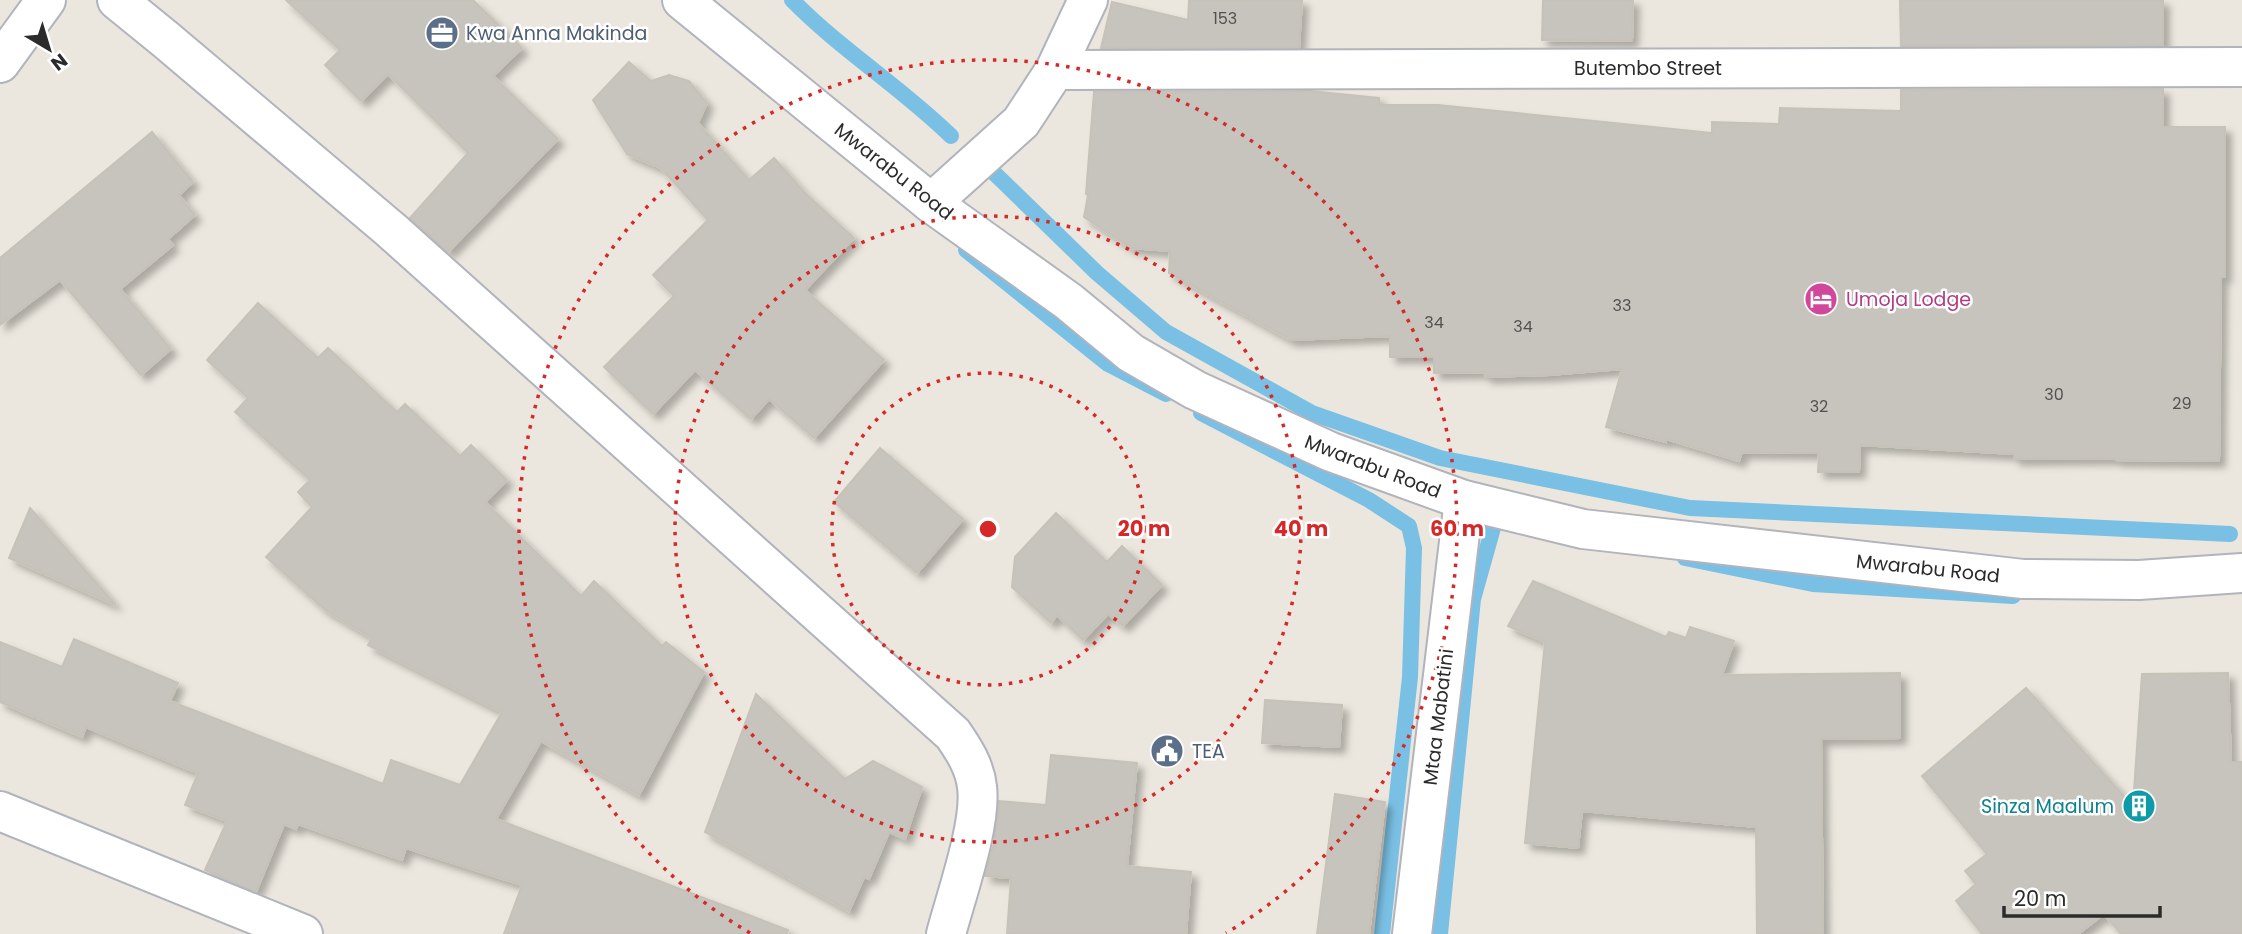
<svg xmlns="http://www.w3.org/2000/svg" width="2242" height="934" font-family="Poppins,sans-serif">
	<defs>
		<filter id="shadow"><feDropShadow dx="6" dy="6" stdDeviation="3.5" flood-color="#0004"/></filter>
	</defs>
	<rect width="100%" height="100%" fill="#ebe7de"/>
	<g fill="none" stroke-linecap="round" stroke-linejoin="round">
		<!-- stream -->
		<path stroke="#7ac0e4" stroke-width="16" d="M792,0C841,50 901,87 951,136
			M989,168L1097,273L1166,332L1312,413L1440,458L1690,508L2230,534
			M966,250L1108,364L1166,394
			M1201,413L1369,500L1409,526L1414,548L1410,677L1382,934
			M1685,558L1813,584L2013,596
			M1440,934L1473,599L1498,510L1500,511"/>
	</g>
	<!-- building -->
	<path fill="#c7c3bd" stroke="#c7c2b8" stroke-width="2" filter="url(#shadow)" d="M286,0H473L522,48L493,76L558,139L448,252L410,218L468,153L388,74L361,101L325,65L340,50Z
		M1189,0H1302L1299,48H1101L1112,2L1188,20Z
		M1543,0H1633L1632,41L1542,40Z
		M1900,0H2163V45L1901,46Z
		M629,62L651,81L669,75L689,81L707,103L698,123L749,180L774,158L804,192L854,238L805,290L884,360L814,438L769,399L751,419L695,370L653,414L604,367L674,296L653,275L708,220L661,168L627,154L593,100Z
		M2163,89V127H2225V277H2221L2219,461L2116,460V458L2014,459V454L1860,445L1859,472H1818L1819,453L1742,452L1739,461L1666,439V442L1606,427L1622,369L1549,375L1486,377L1484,372L1434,373V357H1390V336L1291,340L1169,273L1170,251L1131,248L1084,217L1088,195L1086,194L1094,92L1310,91L1379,98V105H1438L1712,133V122L1779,124L1780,108L1901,111V90Z
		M152,132L193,182L179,195L195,215L168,239L173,245L120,289L171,349L141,375L60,280L0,325V258Z
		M258,303L318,358L328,348L397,412L405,404L460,456L471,445L507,480L485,502L581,596L594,581L662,646L666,642L704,672L639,795L541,741L496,819L788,930L787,934H504L522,885L406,848L402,860L298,824L296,829L284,824L256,892L205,870L227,821L185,805L198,773L86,727L82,737L0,702V642L62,667L74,639L178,683L170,701L383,784L391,760L460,785L502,712L368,645L372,638L325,610L266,557L312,507L298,492L310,480L235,412L248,398L207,360Z
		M880,448L963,519L917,573L834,502Z
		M30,508L116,605L9,558Z
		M1056,513L1107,562L1122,546L1162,585L1123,626L1108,614L1083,640L1057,615L1051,623L1012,587L1015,557Z
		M1533,581L1666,637L1669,632L1686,638L1690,627L1734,641L1722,675L1900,673V738L1821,739L1823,934H1757L1756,827L1582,811L1578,848L1525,843L1545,642L1508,626Z
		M2228,673L2231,762H2242V934H2121L2104,914L2078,934H1982L1956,901L1976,884L1965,871L1987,854L1922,776L2026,688L2133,806L2142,674Z
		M756,694L845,779L873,761L922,787L905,839L889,832L869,879L864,877L849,911L705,832Z
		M1265,700L1342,705L1339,747L1262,743Z
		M1051,755L1137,763L1127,866L1191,872L1186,934H1007L1011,878L985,876L994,843L999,801L1046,805Z
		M1335,794L1385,802L1369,934H1317Z"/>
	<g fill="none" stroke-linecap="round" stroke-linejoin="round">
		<defs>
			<path id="street" d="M117,0L165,39L391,230L953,734C964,750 975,767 977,787C982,823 956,896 946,934
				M0,63L46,0
				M1055,70L2242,67
				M931,203L1021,122L1055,70L1088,0
				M0,811L303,934
				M1412,934L1464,500"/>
			<path id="secondary" d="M682,0L931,203L1068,301L1131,353L1195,390L1331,452L1464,500L1583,529L2023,579L2139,580L2242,573"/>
		</defs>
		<!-- street casing -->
		<use href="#street" stroke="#b1b3bd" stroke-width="42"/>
		<!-- secondary casing -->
		<use href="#secondary" stroke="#b1b3bd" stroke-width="42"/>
		<!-- street -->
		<use href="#street" stroke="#fff" stroke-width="38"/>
		<!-- secondary -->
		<use href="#secondary" stroke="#fff" stroke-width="38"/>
	</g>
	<!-- distance rings -->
	<g fill="none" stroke="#d62828" stroke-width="3.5" stroke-dasharray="3.5 7">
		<circle cx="988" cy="529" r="156"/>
		<circle cx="988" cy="529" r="313"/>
		<path d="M750 933A469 469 0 1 1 1226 933"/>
	</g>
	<!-- icons -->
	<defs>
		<symbol id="office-disc" viewBox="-11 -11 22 22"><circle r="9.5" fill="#5c6f8a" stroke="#fff"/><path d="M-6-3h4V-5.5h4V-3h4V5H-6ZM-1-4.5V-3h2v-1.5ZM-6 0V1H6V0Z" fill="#fff"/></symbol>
		<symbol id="hotel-disc" viewBox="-11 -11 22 22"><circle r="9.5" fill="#d1479c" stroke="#fff"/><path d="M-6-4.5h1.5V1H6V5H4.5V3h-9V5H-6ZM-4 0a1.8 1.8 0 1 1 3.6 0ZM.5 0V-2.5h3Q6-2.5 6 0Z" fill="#fff"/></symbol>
		<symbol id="civic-disc" viewBox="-11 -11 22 22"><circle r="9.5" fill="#5c6f8a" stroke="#fff"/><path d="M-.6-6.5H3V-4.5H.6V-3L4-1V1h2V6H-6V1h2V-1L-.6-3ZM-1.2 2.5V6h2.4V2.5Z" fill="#fff"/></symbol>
		<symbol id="building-disc" viewBox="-11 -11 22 22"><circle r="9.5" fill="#0f9aa8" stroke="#fff"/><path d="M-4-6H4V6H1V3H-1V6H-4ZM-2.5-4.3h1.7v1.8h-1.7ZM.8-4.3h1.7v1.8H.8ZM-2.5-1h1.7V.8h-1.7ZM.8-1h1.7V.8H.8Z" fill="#fff"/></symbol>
	</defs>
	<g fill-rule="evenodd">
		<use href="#office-disc" x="423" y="14" width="38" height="38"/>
		<use href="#hotel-disc" x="1802" y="280" width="38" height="38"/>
		<use href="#civic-disc" x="1148" y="732" width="38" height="38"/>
		<use href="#building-disc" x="2120" y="787" width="38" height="38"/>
	</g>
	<g text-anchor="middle" stroke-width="5" stroke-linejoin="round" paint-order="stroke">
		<!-- number labels -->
		<g font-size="16" fill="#525150">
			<text x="1225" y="24">153</text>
			<text x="1622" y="311">33</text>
			<text x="1434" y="328">34</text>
			<text x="1523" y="332">34</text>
			<text x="2054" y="400">30</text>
			<text x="2182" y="409">29</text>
			<text x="1819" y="412">32</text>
		</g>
		<!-- service labels -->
		<g font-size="19" fill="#4e5e75" stroke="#fff" text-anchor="start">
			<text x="466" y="40">Kwa Anna Makinda</text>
			<text x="1192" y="758">TEA</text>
		</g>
		<!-- street labels -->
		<g font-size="19" fill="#2b2b2b" stroke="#fff">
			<text x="1648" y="75">Butembo Street</text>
			<text transform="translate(894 171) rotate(38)" y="7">Mwarabu Road</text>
			<text transform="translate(1373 466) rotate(21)" y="7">Mwarabu Road</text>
			<text transform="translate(1928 568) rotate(6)" y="7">Mwarabu Road</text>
			<text transform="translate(1438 717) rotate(-83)" y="7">Mtaa Mabatini</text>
		</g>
		<!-- hotel labels -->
		<g font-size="19" fill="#b23c85" stroke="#fff" text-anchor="start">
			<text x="1846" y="306">Umoja Lodge</text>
		</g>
		<!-- culture labels -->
		<g font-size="19" fill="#0d838f" stroke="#fff" text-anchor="end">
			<text x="2114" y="813">Sinza Maalum</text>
		</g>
	</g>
	<circle cx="988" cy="529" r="10" fill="#d62828" stroke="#fff" stroke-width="3.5"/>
	<g font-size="21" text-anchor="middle" font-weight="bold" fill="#d62828" stroke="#fff" stroke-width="5" stroke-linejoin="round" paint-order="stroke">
		<text x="1144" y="536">20 m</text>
		<text x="1301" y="536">40 m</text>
		<text x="1457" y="536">60 m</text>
	</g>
	<!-- north arrow -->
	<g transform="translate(49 49) rotate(142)" stroke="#ffffff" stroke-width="5" paint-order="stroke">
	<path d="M0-5L12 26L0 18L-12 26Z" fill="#2b2b2b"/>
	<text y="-10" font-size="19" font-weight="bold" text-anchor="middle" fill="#2b2b2b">N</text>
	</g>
	<!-- scale -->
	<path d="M2004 906v10h156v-10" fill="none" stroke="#2b2b2b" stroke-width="3.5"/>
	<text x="2014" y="906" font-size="21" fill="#2b2b2b" stroke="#ffffff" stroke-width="5" paint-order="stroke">20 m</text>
</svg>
